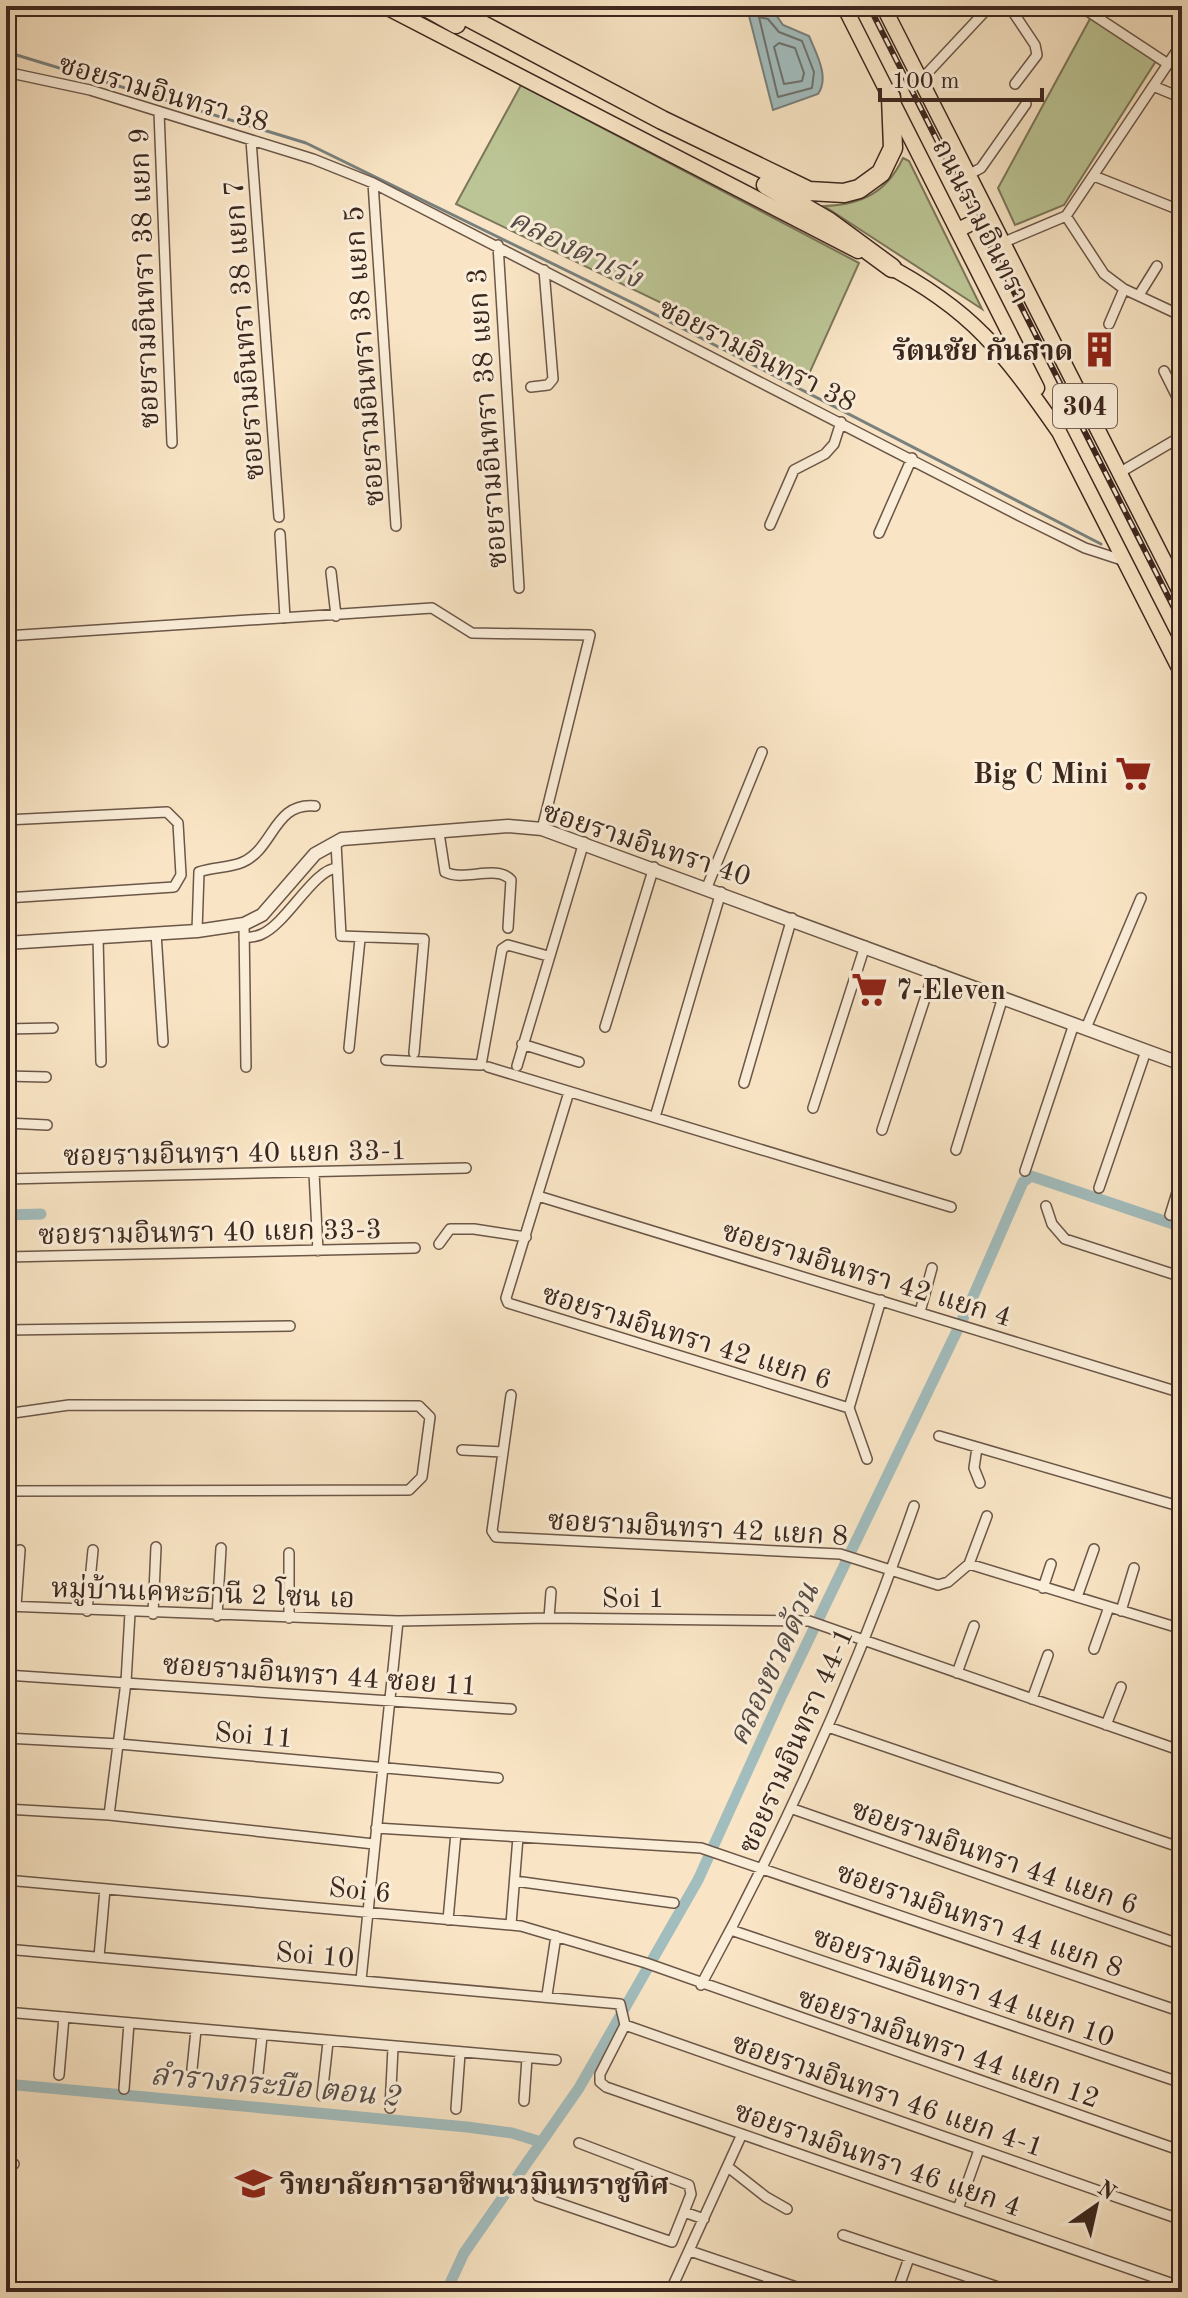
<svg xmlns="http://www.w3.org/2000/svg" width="1188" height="2298" font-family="'Old Standard TT','Noto Serif Thai',serif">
	<rect width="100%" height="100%" fill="#f9e5c5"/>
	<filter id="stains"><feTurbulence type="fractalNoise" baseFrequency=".0025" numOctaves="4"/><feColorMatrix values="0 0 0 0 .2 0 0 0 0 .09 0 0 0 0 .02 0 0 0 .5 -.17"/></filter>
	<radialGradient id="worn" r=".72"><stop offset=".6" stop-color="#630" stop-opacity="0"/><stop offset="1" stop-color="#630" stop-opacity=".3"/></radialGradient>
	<!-- green -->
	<path fill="#bcc595" stroke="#7c765a" stroke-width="2" d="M1091,17L1156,61L1064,205L1015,225L998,188Z
		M521,85L859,263L809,374L456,204Z
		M903,158L909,161L982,309L824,206C862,205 887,192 903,158Z"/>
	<!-- water -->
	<path fill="#a2bdbe" stroke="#79817e" stroke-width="2" d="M750,6L774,12L783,25L809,36C816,53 830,77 818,94L773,110L747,8Z
		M6,694L14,709L10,764L6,771Z"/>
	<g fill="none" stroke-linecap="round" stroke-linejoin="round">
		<!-- shore -->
		<path stroke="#6f726e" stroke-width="2" d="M759,17L768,19L779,32L802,41L814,72L812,88L778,97Z
			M779,43L795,48L804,73L802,81L784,84L774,47Z"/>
		<!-- stream -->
		<path stroke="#79817e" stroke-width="3" d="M10,53L306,143L637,305L1101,544"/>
		<!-- canal -->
		<path stroke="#a2bdbe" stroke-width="11" d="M6,52L10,53
			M6,1215L41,1214
			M6,2084L467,2127L512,2133L541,2142
			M446,2292L464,2253L579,2088L698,1880L782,1695L968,1308L1023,1182L1031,1176L1182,1227"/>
		<defs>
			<path id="minor" d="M1009,6L1035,45L1037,55L1015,84
				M1080,6L1168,64
				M6,72L90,90L313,159L373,183L1024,518L1085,548L1125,561
				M920,81L990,6
				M1153,86L1182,98
				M159,112L172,443
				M251,140L279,517
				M968,175L981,168L1026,104
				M1094,176L1182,211
				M373,183L396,526
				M1066,216L1104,274L1124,289L1182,316
				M1002,243L1066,216L1182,43
				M498,245L519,588
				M1139,295L1157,266
				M1109,324L1124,289
				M1164,371L1182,407
				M531,387L548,385L553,379L544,270
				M1119,473L1182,436
				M770,525L794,470L825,454L834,444L841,422
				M879,533L912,458
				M280,534L285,618
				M331,572L336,616
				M6,636L432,608L472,633L590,635L542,829
				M6,820L167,812L178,823L181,875L174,887L6,898
				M439,833L445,872C464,882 497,864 511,880L508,928
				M336,843L341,936L424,939L414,1053
				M707,887L762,752
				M244,924L246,1067
				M197,931L199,872C213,867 230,868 243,862C274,848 274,802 315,806
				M156,933L163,1042
				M98,937L101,1062
				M244,938C250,937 257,937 262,934C287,923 314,869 337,868
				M605,1027L654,867
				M1086,1028L1141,898
				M6,1029L53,1028
				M522,1044L579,1062
				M349,1048L360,939
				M386,1060L481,1065L502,949L508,945L548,956
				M517,1066L584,842
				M488,1067L951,1207
				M6,1076L46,1077
				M744,1083L792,918
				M569,1092L506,1298L508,1303L849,1408
				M813,1108L865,946
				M655,1117L721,892
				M6,1123L47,1125
				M882,1130L934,971
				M956,1150L1003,997
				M1025,1171L1074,1024
				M314,1173L318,1251
				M6,1179L466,1168
				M1099,1188L1146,1051
				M538,1196L1182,1393
				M1046,1206L1052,1224L1065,1239L1182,1277
				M1170,1215L1182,1176
				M439,1244L450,1229H474L526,1237
				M6,1257L415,1248
				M920,1312L932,1268
				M6,1330L290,1326
				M511,1395L492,1531L496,1537L840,1554L938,1585L948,1582L969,1564L1182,1629
				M6,1414L69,1405L419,1406L430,1417L422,1477L409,1490L6,1491
				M939,1436L1182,1507
				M977,1448L974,1468L980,1483
				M462,1450L503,1452
				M867,1459L849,1408L881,1300
				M969,1564L987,1516
				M1043,1588L1051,1564
				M1077,1597L1094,1549
				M6,1606L398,1621L549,1618L809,1621L1182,1751
				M16,1606L20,1550
				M87,1611L93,1550
				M1121,1611L1134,1568
				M153,1614L156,1547
				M217,1616L221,1548
				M289,1618V1553
				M549,1618L551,1592
				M1094,1649L1109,1607
				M957,1673L974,1626
				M6,1675L511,1709
				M1032,1699L1048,1655
				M1106,1725L1121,1687
				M828,1727L1182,1848
				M6,1738L119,1744L498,1778
				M6,1809L109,1815L374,1844
				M793,1809L1182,1945
				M109,1815L126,1682L130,1613
				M376,1828L701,1848L1182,2012
				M6,1880L521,1926L646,1963L1182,2151
				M515,1881L674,1903
				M448,1920L456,1833
				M511,1924L518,1837
				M731,1930L1182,2083
				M6,1949L620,2004L625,2025L600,2074V2082L606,2087L1182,2287
				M99,1957L105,1889
				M361,1980L398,1621
				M701,1985C786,1829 856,1673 914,1506
				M547,1995L556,1936
				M6,2012L556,2060
				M625,2025L1182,2220
				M192,2069L196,2030
				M258,2074L262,2036
				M59,2075L64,2017
				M124,2089L129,2023
				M322,2096L328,2042
				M524,2101L527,2058
				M390,2108L393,2048
				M456,2109L460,2053
				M579,2143L689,2185L691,2194L684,2212L704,2219
				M6,2164H14
				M728,2167L766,2197L787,2209
				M538,2196L672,2242L684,2212
				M958,2209L979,2150
				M843,2235L1013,2292
				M690,2251L811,2292
				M6,2288L107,2292
				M670,2292L742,2134
				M897,2292L909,2258"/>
			<path id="tertiary" d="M6,943L197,931L244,924L262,915L315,854L342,839L508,826L542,829L1182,1064"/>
			<path id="primary" d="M384,6L858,251
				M844,6L1037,388
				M883,6L1182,596
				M958,230L988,215
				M884,264C973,310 1003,352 1059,432
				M1055,424L1182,674"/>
			<path id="motorway" d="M424,6L456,24
				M447,6L662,120L809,191L844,193L859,189L881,173L893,148L891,97
				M766,185L828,221L892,268"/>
		</defs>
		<!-- minor casing -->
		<use href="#minor" stroke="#6b5648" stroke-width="12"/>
		<!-- tertiary casing -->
		<use href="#tertiary" stroke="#6b5648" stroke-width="15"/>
		<!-- primary casing -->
		<use href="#primary" stroke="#3c271f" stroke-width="17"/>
		<!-- motorway casing -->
		<use href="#motorway" stroke="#3c271f" stroke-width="21"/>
		<!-- minor -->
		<use href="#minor" stroke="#fbeed9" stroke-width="9"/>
		<!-- tertiary -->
		<use href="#tertiary" stroke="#fbeed9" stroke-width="12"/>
		<!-- primary -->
		<use href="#primary" stroke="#f9e5c5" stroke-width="14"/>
		<!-- motorway -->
		<use href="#motorway" stroke="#f9e5c5" stroke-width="18"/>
		<defs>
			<path id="rail" d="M869,6L1182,624"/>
		</defs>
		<!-- rail casing -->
		<use href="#rail" stroke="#3c271f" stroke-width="6"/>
		<!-- rail -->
		<use href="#rail" stroke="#fbeed9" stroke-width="3" stroke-dasharray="9" stroke-linecap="butt"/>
	</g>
	<!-- icons -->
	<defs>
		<symbol id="building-bare" viewBox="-9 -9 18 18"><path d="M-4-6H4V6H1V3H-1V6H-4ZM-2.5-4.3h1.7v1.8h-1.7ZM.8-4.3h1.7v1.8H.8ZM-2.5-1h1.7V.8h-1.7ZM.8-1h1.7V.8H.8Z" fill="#8f2418" stroke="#fbeed9" stroke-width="2.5" paint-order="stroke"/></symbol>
		<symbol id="supermarket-bare" viewBox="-9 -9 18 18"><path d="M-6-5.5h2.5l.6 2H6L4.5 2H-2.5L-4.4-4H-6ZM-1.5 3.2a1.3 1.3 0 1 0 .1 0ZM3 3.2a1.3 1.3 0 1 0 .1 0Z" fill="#8f2418" stroke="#fbeed9" stroke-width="2.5" paint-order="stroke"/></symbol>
		<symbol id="university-bare" viewBox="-9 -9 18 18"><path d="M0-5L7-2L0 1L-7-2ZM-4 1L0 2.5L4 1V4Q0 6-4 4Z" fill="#8f2418" stroke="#fbeed9" stroke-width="2.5" paint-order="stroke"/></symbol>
	</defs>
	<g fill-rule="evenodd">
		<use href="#building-bare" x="1074" y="324" width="51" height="51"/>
		<use href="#supermarket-bare" x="1108" y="748" width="51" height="51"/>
		<use href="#supermarket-bare" x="844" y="964" width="51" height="51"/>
		<use href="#university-bare" x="228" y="2158" width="51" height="51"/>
	</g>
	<g text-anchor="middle" stroke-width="6" stroke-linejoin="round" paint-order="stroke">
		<!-- shield labels -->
		<rect fill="#fbeed9" stroke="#756357" stroke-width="2" x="1053" y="384" width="64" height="44" rx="6"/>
		<g font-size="26" font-weight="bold" fill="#3c271f">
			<text x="1085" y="415">304</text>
		</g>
		<!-- street labels -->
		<g font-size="28" fill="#3c271f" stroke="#fbeed9">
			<text transform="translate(164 92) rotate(16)" y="10">ซอยรามอินทรา 38</text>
			<text transform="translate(982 221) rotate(63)" y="10">ถนนรามอินทรา</text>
			<text transform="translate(143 278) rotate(-92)" y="10">ซอยรามอินทรา 38 แยก 9</text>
			<text transform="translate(243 330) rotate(-94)" y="10">ซอยรามอินทรา 38 แยก 7</text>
			<text transform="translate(758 354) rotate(27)" y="10">ซอยรามอินทรา 38</text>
			<text transform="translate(363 356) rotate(-94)" y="10">ซอยรามอินทรา 38 แยก 5</text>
			<text transform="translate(486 418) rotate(-94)" y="10">ซอยรามอินทรา 38 แยก 3</text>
			<text transform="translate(647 843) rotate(18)" y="10">ซอยรามอินทรา 40</text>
			<text transform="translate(235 1152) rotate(-1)" y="10">ซอยรามอินทรา 40 แยก 33-1</text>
			<text transform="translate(210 1231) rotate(-1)" y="10">ซอยรามอินทรา 40 แยก 33-3</text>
			<text transform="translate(867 1273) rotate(17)" y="10">ซอยรามอินทรา 42 แยก 4</text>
			<text transform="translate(687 1336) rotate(17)" y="10">ซอยรามอินทรา 42 แยก 6</text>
			<text transform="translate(698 1527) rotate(3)" y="10">ซอยรามอินทรา 42 แยก 8</text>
			<text transform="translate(203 1592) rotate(2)" y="10">หมู่บ้านเคหะธานี 2 โซน เอ</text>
			<text x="633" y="1607">Soi 1</text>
			<text transform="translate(320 1674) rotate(4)" y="10">ซอยรามอินทรา 44 ซอย 11</text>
			<text transform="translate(254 1734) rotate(5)" y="10">Soi 11</text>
			<text transform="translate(795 1740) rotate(-66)" y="10">ซอยรามอินทรา 44-1</text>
			<text transform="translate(995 1856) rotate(19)" y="10">ซอยรามอินทรา 44 แยก 6</text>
			<text transform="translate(360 1889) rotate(6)" y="10">Soi 6</text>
			<text transform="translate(980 1919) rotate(19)" y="10">ซอยรามอินทรา 44 แยก 8</text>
			<text transform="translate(315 1954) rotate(5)" y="10">Soi 10</text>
			<text transform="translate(964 1986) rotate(19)" y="10">ซอยรามอินทรา 44 แยก 10</text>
			<text transform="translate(949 2047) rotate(19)" y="10">ซอยรามอินทรา 44 แยก 12</text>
			<text transform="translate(888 2094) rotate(19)" y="10">ซอยรามอินทรา 46 แยก 4-1</text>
			<text transform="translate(878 2158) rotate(19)" y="10">ซอยรามอินทรา 46 แยก 4</text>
		</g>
		<!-- poi labels -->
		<g font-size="28" font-weight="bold" fill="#3c271f" stroke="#fbeed9" text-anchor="end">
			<text x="1073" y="360">รัตนชัย กันสาด</text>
			<text x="1108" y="783">Big C Mini</text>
			<text x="896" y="999" text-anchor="start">7-Eleven</text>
			<text x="280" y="2194" text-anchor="start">วิทยาลัยการอาชีพนวมินทราชูทิศ</text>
		</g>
		<!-- water labels -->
		<g font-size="30" font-style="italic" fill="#564c47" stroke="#fbeed9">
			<text transform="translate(576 248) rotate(26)" y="10">คลองตาเร่ง</text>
			<text transform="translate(773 1664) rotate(-65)" y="10">คลองขวดด้วน</text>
			<text transform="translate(276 2085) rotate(5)" y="10">ลำรางกระบือ ตอน 2</text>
		</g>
	</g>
	<!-- margin -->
	<rect width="1188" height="2298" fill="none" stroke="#f9e5c5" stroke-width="32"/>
	<rect x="8" y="8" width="1172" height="2282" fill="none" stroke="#3c271f" stroke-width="4"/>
	<rect x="16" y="16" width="1156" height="2266" fill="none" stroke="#3c271f" stroke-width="2"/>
	<!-- north arrow -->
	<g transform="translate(1096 2206) rotate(34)" stroke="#fbeed9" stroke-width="6" paint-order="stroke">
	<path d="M0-6L14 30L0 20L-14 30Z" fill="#3c271f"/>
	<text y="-12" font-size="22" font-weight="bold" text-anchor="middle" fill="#3c271f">N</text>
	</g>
	<!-- scale -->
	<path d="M880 88v12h162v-12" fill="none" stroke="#3c271f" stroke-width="4"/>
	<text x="892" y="88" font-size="24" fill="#3c271f" stroke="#fbeed9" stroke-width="6" paint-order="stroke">100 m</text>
	<rect width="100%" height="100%" filter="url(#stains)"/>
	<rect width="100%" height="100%" fill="url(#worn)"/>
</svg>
